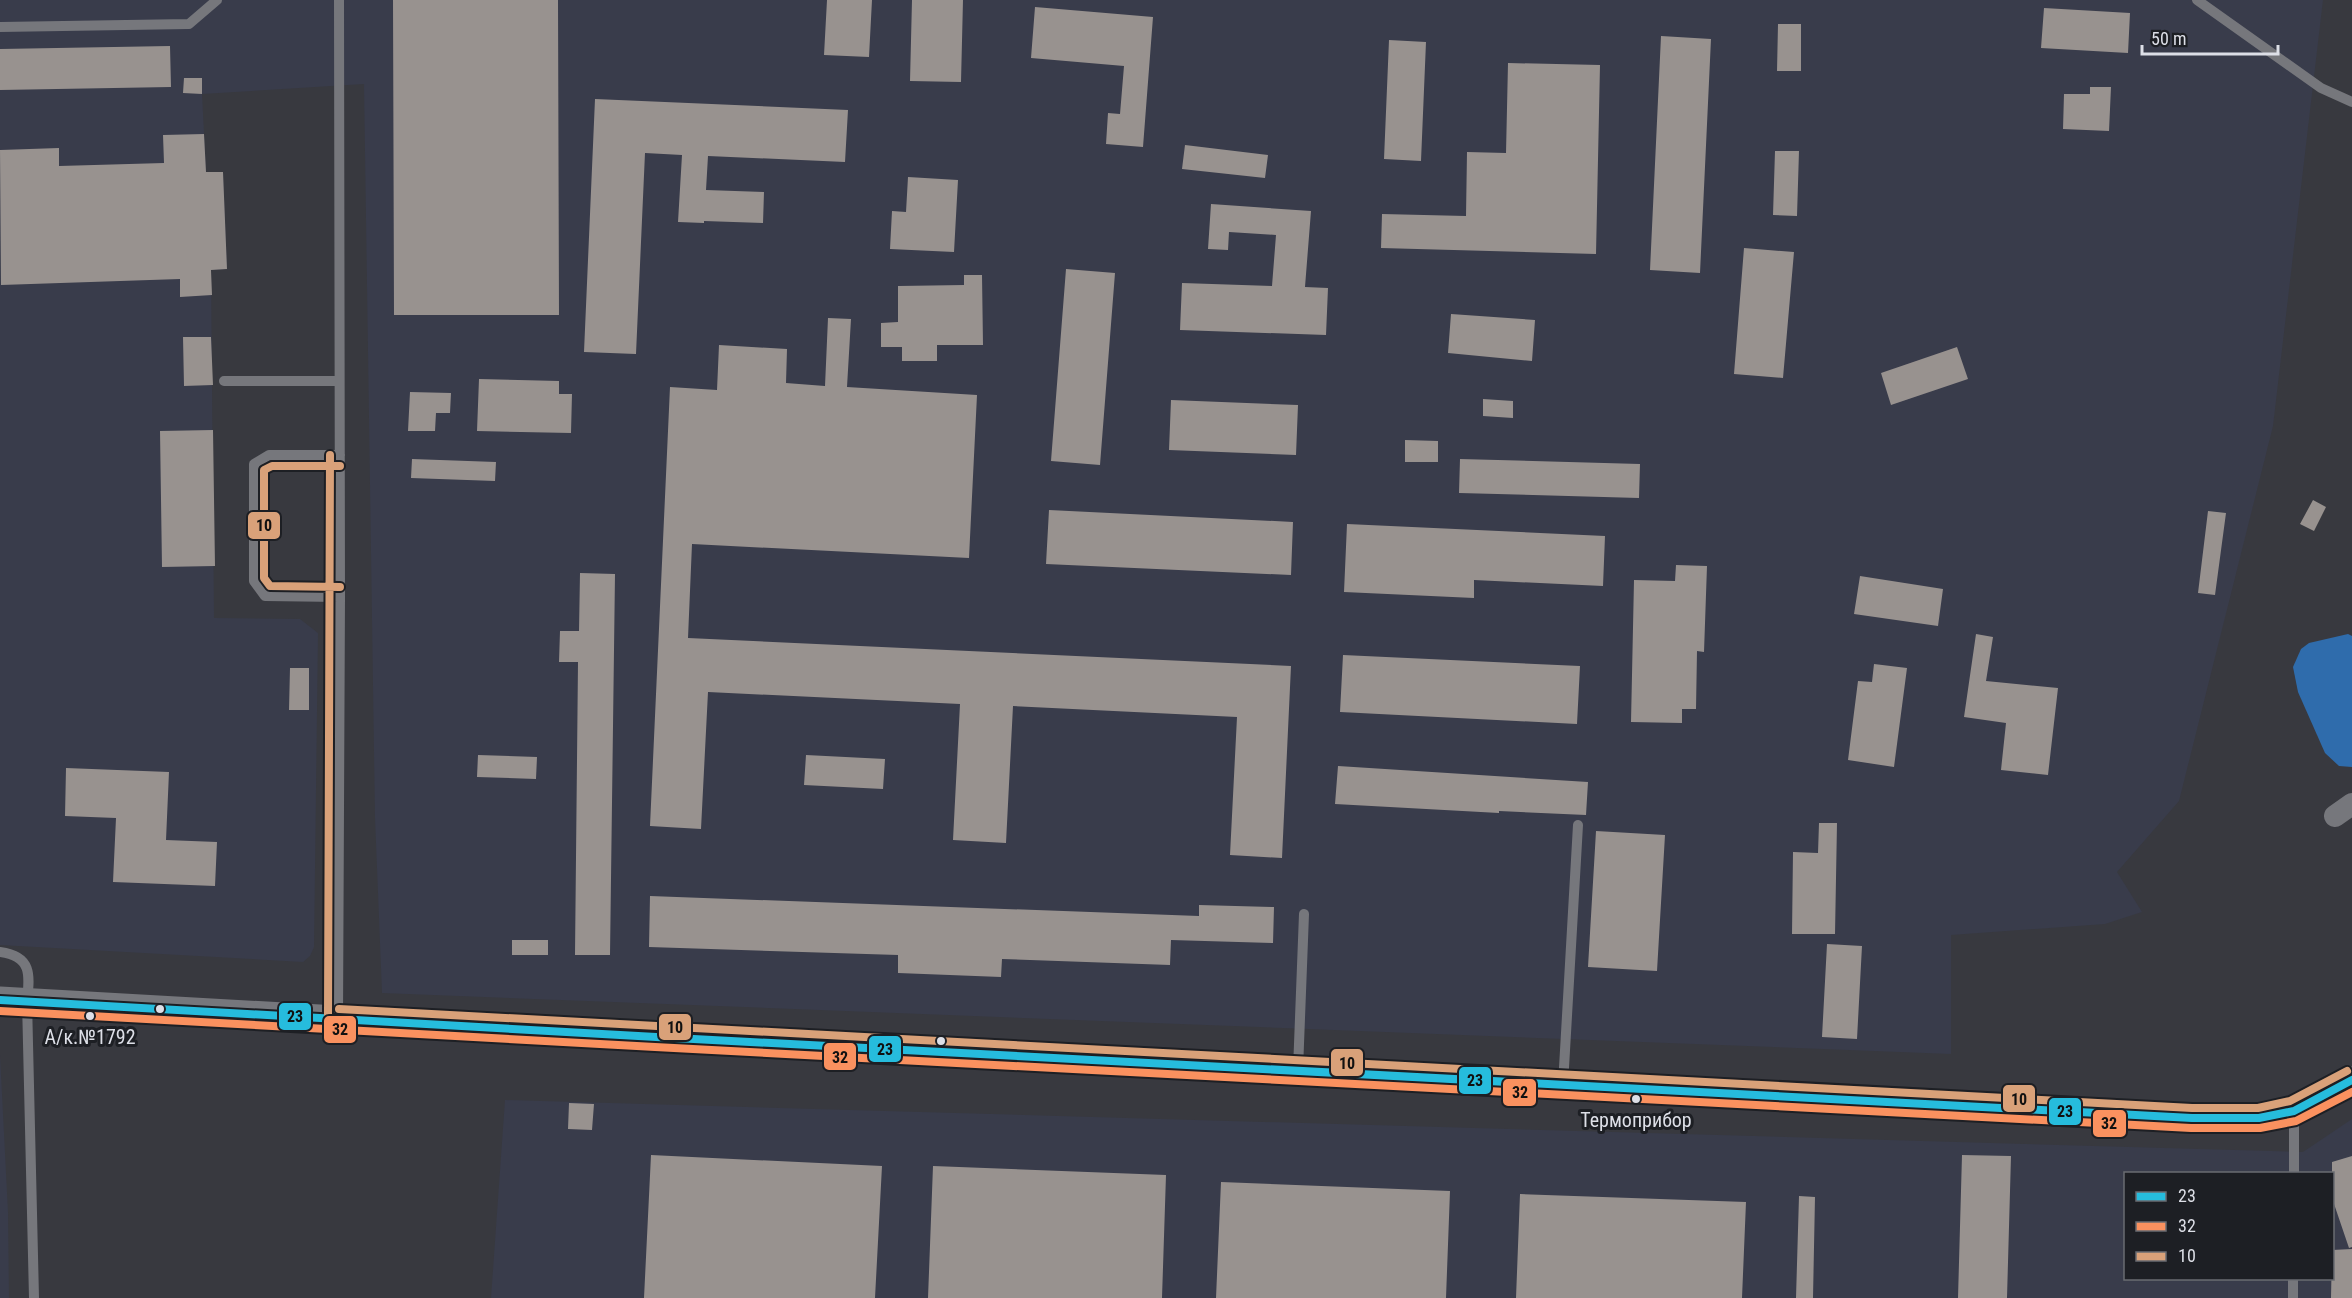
<svg xmlns="http://www.w3.org/2000/svg" width="2352" height="1298" font-family="'Roboto Condensed',sans-serif">
	<rect width="100%" height="100%" fill="#38393f"/>
	<!-- built -->
	<path fill="#393c4b" fill-rule="evenodd" d="M0,0H2323L2273,426L2179,801L2117,872L2142,912L2105,924L1951,935V1054L382,993L375,818L364,84L202,94L206,172H223L227,269L211,270L214,618L300,619L318,633L314,947L310,956L303,962L0,945Z
		M0,1055L8,1212L9,1298H0Z
		M505,1100L2303,1152L2352,1119V1298H491ZM2126,1174H2332V1278H2126Z"/>
	<!-- water -->
	<path fill="#2f6cac" d="M2348,634L2352,636V767L2339,766L2325,753L2298,692L2293,667L2301,649L2309,643Z"/>
	<!-- building -->
	<path fill="#98928f" d="M393,0H558L559,315H394Z
		M827,0H872L869,57L824,55Z
		M912,0H963L961,82L910,81Z
		M1035,7L1153,17L1143,147L1106,144L1108,113L1120,114L1124,66L1031,58Z
		M2044,8L2130,13L2128,53L2041,48Z
		M1778,24H1801V71H1777Z
		M1661,36L1711,39L1700,273L1650,270Z
		M1389,40L1426,42L1421,161L1384,159Z
		M170,46L171,87L0,90V49Z
		M1508,63L1600,65L1596,254L1381,248L1382,214L1466,216L1467,152L1506,153Z
		M184,78H202V94L183,93Z
		M2090,87H2111L2109,131L2063,129L2064,94H2090Z
		M595,99L848,110L845,162L708,156L706,190L764,192L763,223L704,221V223L678,222L682,155L645,153L636,354L584,352Z
		M204,134L206,172H223L227,269L211,270L212,295L180,297V279L1,285L0,150L59,148V166L164,163L163,135Z
		M1185,145L1268,155L1265,178L1182,169Z
		M1775,151H1799L1797,216L1773,215Z
		M908,177L958,180L954,252L890,249L892,211L906,212Z
		M1211,204L1311,211L1305,287L1328,288L1326,335L1180,330L1182,283L1272,286L1276,235L1229,232L1228,250L1208,249Z
		M1744,248L1794,252L1783,378L1734,374Z
		M1066,269L1115,273L1100,465L1051,461Z
		M964,275H982L983,345H937V361H902V347H881V323L898,322V286L964,285Z
		M1451,314L1535,320L1532,361L1448,353Z
		M828,318L851,319L847,387L977,395L969,558L692,544L688,638L1291,666L1282,858L1230,855L1237,717L1013,706L1006,843L953,840L960,704L708,692L701,829L650,826L670,387L717,390L719,345L787,349L786,383L825,386Z
		M183,337H211L213,385L184,386Z
		M1957,347L1968,379L1891,405L1881,373Z
		M479,379L559,381V394H572L571,433L477,431Z
		M410,392L451,393L450,413H436L435,431H408Z
		M1483,399L1513,401V418L1483,416Z
		M1171,400L1298,405L1296,455L1169,450Z
		M213,430L215,566L162,567L160,431Z
		M1405,440L1438,441V462H1405Z
		M412,459L496,462L495,481L411,478Z
		M1460,459L1640,464L1639,498L1459,493Z
		M2313,500L2326,507L2314,531L2300,524Z
		M1049,510L1293,522L1291,575L1046,564Z
		M2208,511L2226,513L2215,595L2198,593Z
		M1347,524L1605,536L1603,586L1474,580V598L1344,592Z
		M1676,565L1707,566L1704,652L1697,651L1696,709H1682V723L1631,722L1634,580L1675,581Z
		M580,573L615,574L610,955H575L578,662H559L560,631H579Z
		M1860,576L1943,589L1938,626L1854,614Z
		M1976,634L1993,637L1986,681L2058,688L2048,775L2001,770L2006,723L1964,717Z
		M1343,655L1580,666L1577,724L1340,712Z
		M1874,664L1907,668L1894,767L1848,760L1858,681L1872,682Z
		M290,668H309V710H289Z
		M478,755L537,757L536,779L477,777Z
		M806,755L885,759L883,789L804,785Z
		M1338,766L1588,782L1586,815L1499,811V813L1335,804Z
		M66,768L169,772L166,840L217,842L215,886L113,882L116,818L65,816Z
		M1819,823H1837L1835,934H1792L1793,852L1818,853Z
		M1596,831L1665,835L1657,971L1588,967Z
		M650,896L1199,916V905L1274,907L1273,943L1171,940L1170,965L1002,959L1001,977L898,973V955L649,947Z
		M512,940H548V955H512Z
		M1827,944L1862,946L1857,1039L1822,1037Z
		M569,1103L594,1104L592,1130L568,1129Z
		M651,1155L882,1166L875,1298H644Z
		M1962,1155L2011,1156L2007,1298H1958Z
		M2352,1156V1247L2349,1248L2332,1198V1162Z
		M933,1166L1166,1175L1162,1298H928Z
		M1221,1182L1450,1191L1446,1298H1216Z
		M1520,1194L1746,1202L1742,1298H1516Z
		M1799,1196L1815,1197L1813,1298H1796Z
		M2352,1249V1298H2331L2332,1250Z"/>
	<g fill="none" stroke-linecap="round" stroke-linejoin="round">
		<!-- service -->
		<path stroke="#76777c" stroke-width="10" d="M2197,0L2321,88L2352,102
			M0,27L189,24L217,0
			M224,381H339
			M340,455H269L254,464V581L265,596L340,597
			M0,952C32,956 30,975 27,1001L34,1298
			M338,1019L340,597L339,0
			M1298,1070L1304,914
			M1563,1085L1578,825
			M2294,1174V1111
			M2293,1298V1278"/>
		<!-- minor -->
		<path stroke="#76777c" stroke-width="22" d="M2335,816L2352,804"/>
		<!-- tertiary -->
		<path stroke="#76777c" stroke-width="27" d="M0,1000L656,1037L2192,1118H2259L2294,1111L2352,1080"/>
		<defs>
			<path id="bus-1" d="M0,1000L656,1037L2192,1118H2259L2294,1111L2352,1080"/>
			<path id="bus-2" d="M0,1011L655,1047L2191,1128H2260L2296,1121L2352,1092"/>
			<path id="bus-3" d="M340,466H272L264,470V578L270,586L340,587
				M339,1009L2192,1108H2258L2290,1101L2347,1071
				M328,1019L330,455"/>
		</defs>
		<!-- bus-1 casing -->
		<use href="#bus-1" stroke="#1d1f24" stroke-width="12"/>
		<!-- bus-2 casing -->
		<use href="#bus-2" stroke="#1d1f24" stroke-width="12"/>
		<!-- bus-3 casing -->
		<use href="#bus-3" stroke="#1d1f24" stroke-width="12"/>
		<!-- bus-1 -->
		<use href="#bus-1" stroke="#26bcdd" stroke-width="8"/>
		<!-- bus-2 -->
		<use href="#bus-2" stroke="#fa915f" stroke-width="8"/>
		<!-- bus-3 -->
		<use href="#bus-3" stroke="#d9a179" stroke-width="8"/>
	</g>
	<!-- markers -->
	<g fill="#dddfe7" stroke="#1d1f24" stroke-width="2">
		<circle cx="160" cy="1009" r="5"/>
		<circle cx="90" cy="1016" r="5"/>
		<circle cx="941" cy="1041" r="5"/>
		<circle cx="1636" cy="1099" r="5"/>
	</g>
	<g text-anchor="middle" stroke-width="6" stroke-linejoin="round" paint-order="stroke">
		<!-- bus labels -->
		<g font-size="20" fill="#dddfe7" stroke="#1d1f24">
			<text x="90" y="1044">А/к.№1792</text>
			<text x="1636" y="1127">Термоприбор</text>
		</g>
	</g>
	<g stroke="#1d1f24" stroke-width="2">
		<rect x="247" y="511" width="34" height="29" rx="6" fill="#d9a179"/>
		<rect x="278" y="1002" width="34" height="29" rx="6" fill="#26bcdd"/>
		<rect x="658" y="1013" width="34" height="28" rx="6" fill="#d9a179"/>
		<rect x="323" y="1015" width="34" height="29" rx="6" fill="#fa915f"/>
		<rect x="868" y="1035" width="34" height="28" rx="6" fill="#26bcdd"/>
		<rect x="823" y="1042" width="34" height="29" rx="6" fill="#fa915f"/>
		<rect x="1330" y="1048" width="34" height="29" rx="6" fill="#d9a179"/>
		<rect x="1458" y="1066" width="34" height="29" rx="6" fill="#26bcdd"/>
		<rect x="1502" y="1078" width="35" height="29" rx="6" fill="#fa915f"/>
		<rect x="2002" y="1084" width="34" height="29" rx="6" fill="#d9a179"/>
		<rect x="2048" y="1097" width="34" height="29" rx="6" fill="#26bcdd"/>
		<rect x="2092" y="1109" width="35" height="29" rx="6" fill="#fa915f"/>
	</g>
	<g font-size="16" text-anchor="middle" font-weight="bold" fill="#111">
		<text x="264" y="531">10</text>
		<text x="295" y="1022">23</text>
		<text x="675" y="1033">10</text>
		<text x="340" y="1035">32</text>
		<text x="885" y="1055">23</text>
		<text x="840" y="1063">32</text>
		<text x="1347" y="1069">10</text>
		<text x="1475" y="1086">23</text>
		<text x="1520" y="1098">32</text>
		<text x="2019" y="1105">10</text>
		<text x="2065" y="1117">23</text>
		<text x="2109" y="1129">32</text>
	</g>
	<!-- legend -->
	<rect x="2124" y="1172" width="210" height="108" fill="#1d1f24" stroke="#6a6c72" stroke-width="1.5"/>
	<rect x="2136" y="1192" width="30" height="9" fill="#26bcdd" stroke="#6a6c72" stroke-width="1.5"/>
	<text x="2178" y="1202" font-size="18" fill="#dddfe7">23</text>
	<rect x="2136" y="1222" width="30" height="9" fill="#fa915f" stroke="#6a6c72" stroke-width="1.5"/>
	<text x="2178" y="1232" font-size="18" fill="#dddfe7">32</text>
	<rect x="2136" y="1252" width="30" height="9" fill="#d9a179" stroke="#6a6c72" stroke-width="1.5"/>
	<text x="2178" y="1262" font-size="18" fill="#dddfe7">10</text>
	<!-- scale -->
	<path d="M2142 45v9h136v-9" fill="none" stroke="#dddfe7" stroke-width="3"/>
	<text x="2151" y="45" font-size="18" fill="#dddfe7" stroke="#1d1f24" stroke-width="4.5" paint-order="stroke">50 m</text>
</svg>
